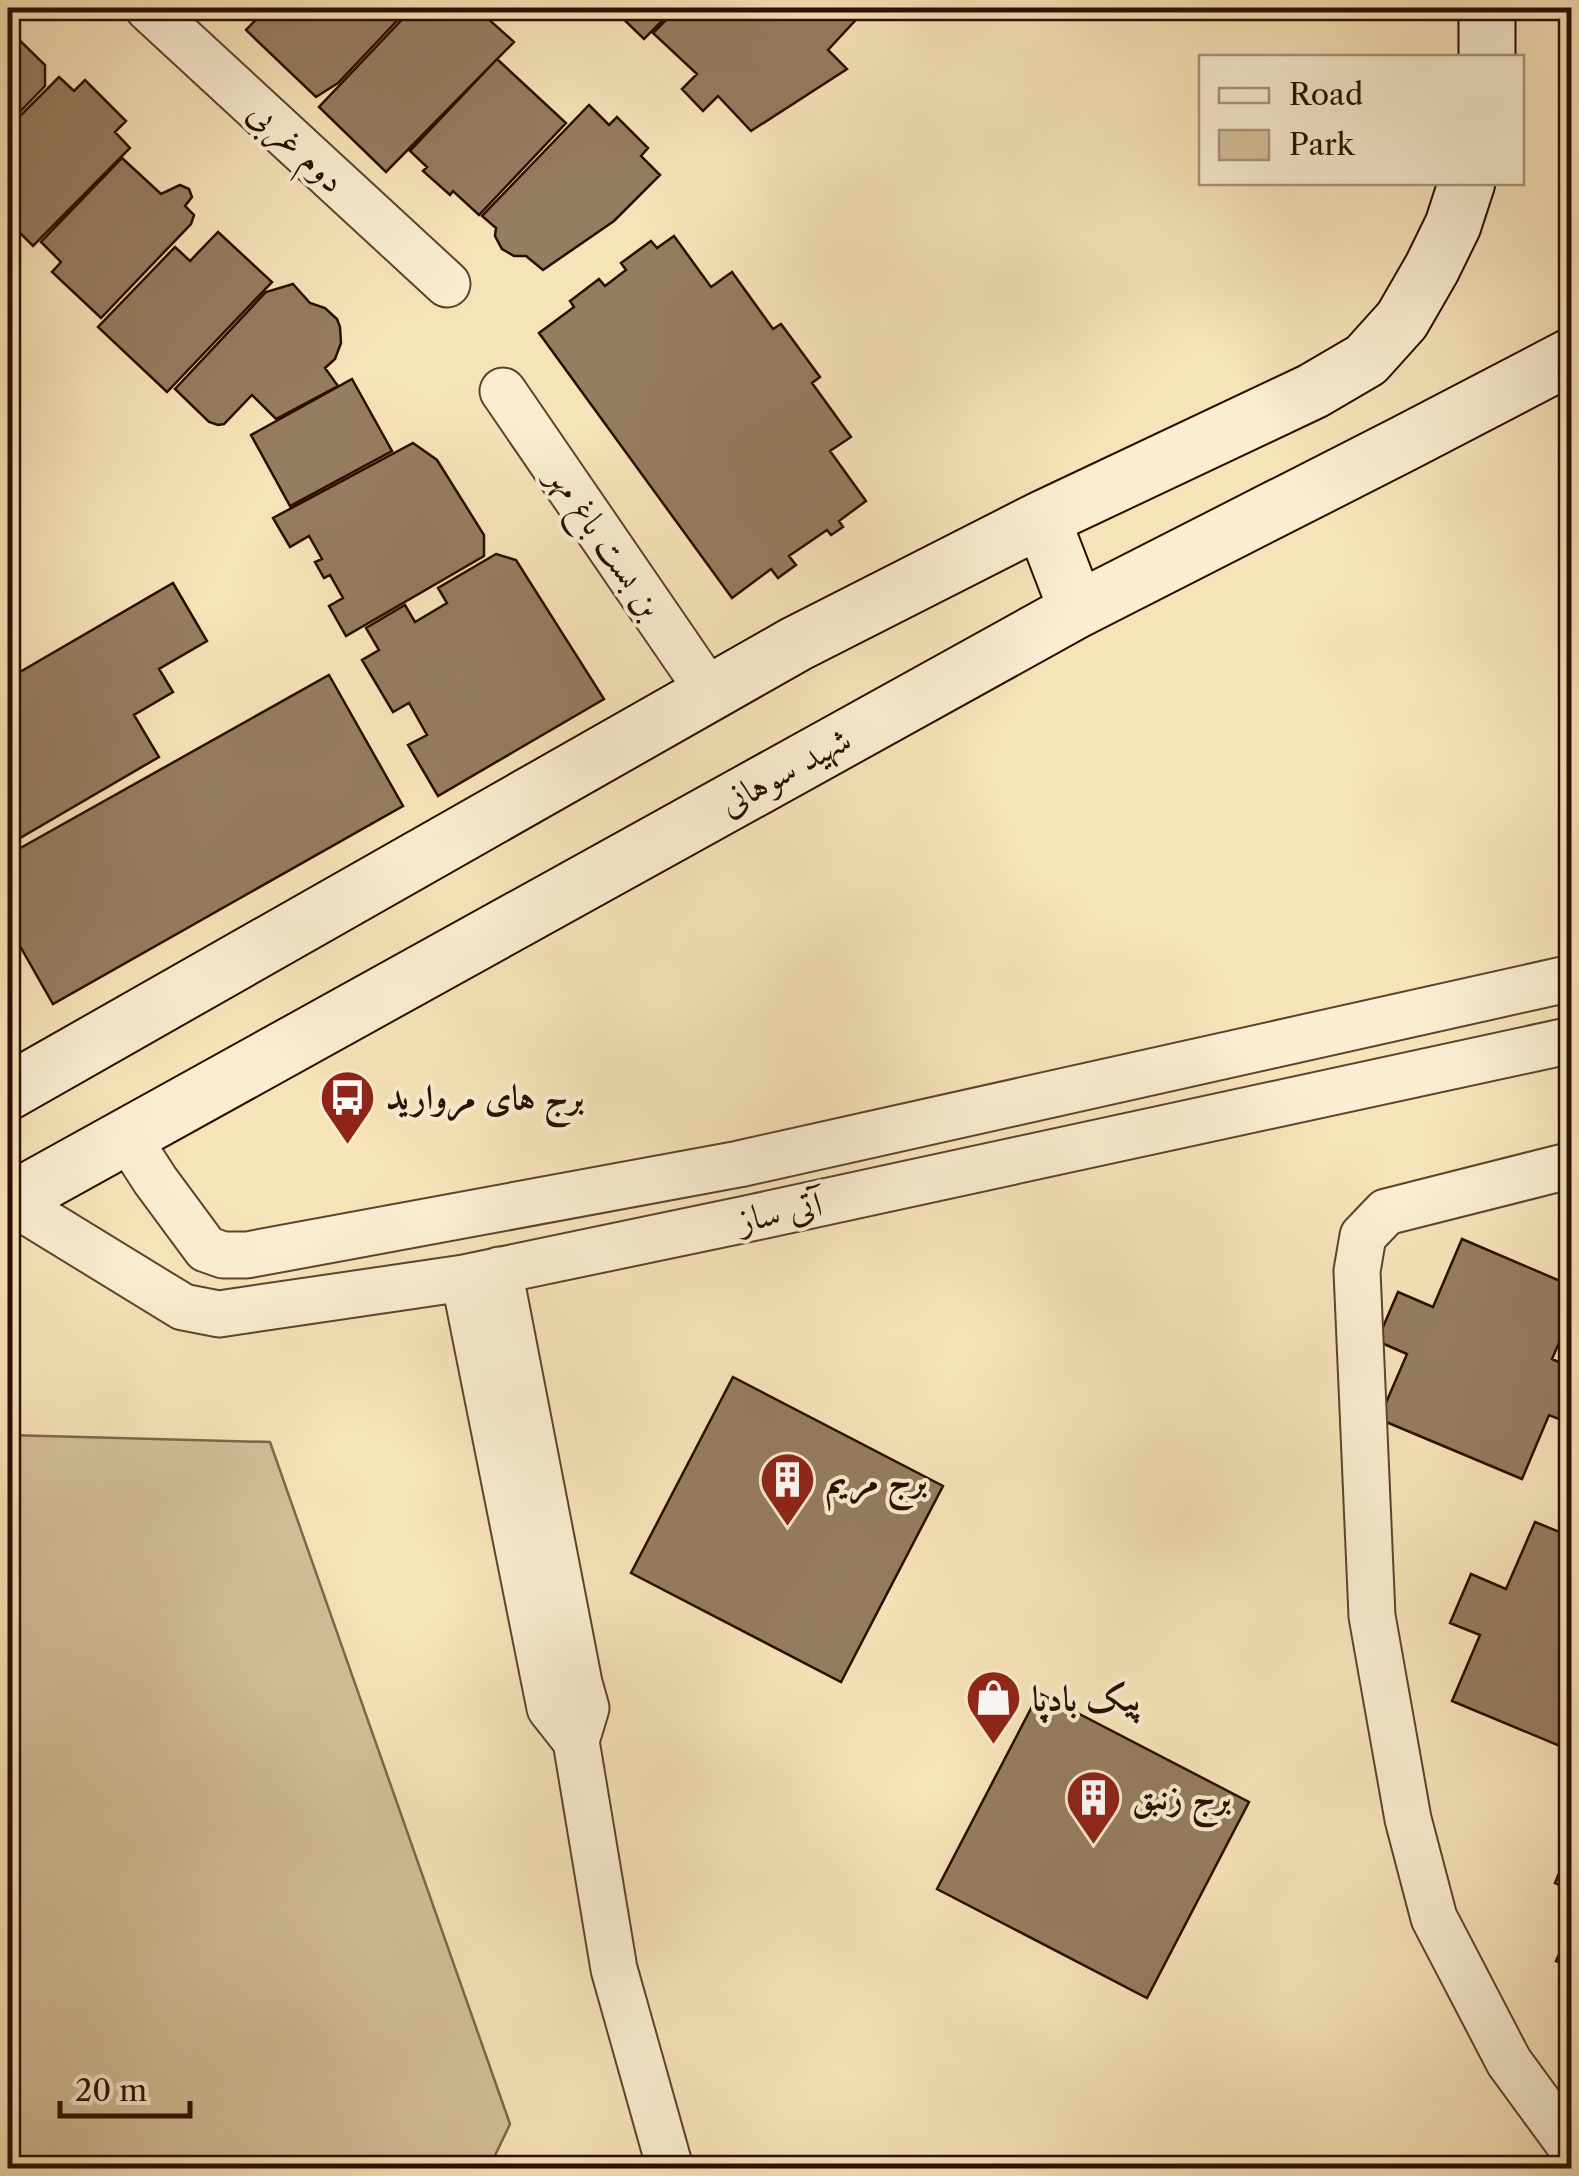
<svg xmlns="http://www.w3.org/2000/svg" width="1579" height="2176" font-family="'Libre Caslon Text',Amiri,serif">
	<rect width="100%" height="100%" fill="#f7e3b8"/>
	<filter id="stains"><feTurbulence type="fractalNoise" baseFrequency=".002" numOctaves="4"/><feColorMatrix values="0 0 0 0 .2 0 0 0 0 .09 0 0 0 0 .02 0 0 0 .5 -.17"/></filter>
	<radialGradient id="worn" r=".72"><stop offset=".6" stop-color="#630" stop-opacity="0"/><stop offset="1" stop-color="#630" stop-opacity=".3"/></radialGradient>
	<!-- green -->
	<path fill="#d4bf99" stroke="#80664c" stroke-width="2.5" d="M8,1435L270,1442L510,2124L489,2168H8Z"/>
	<!-- building -->
	<path fill="#967c60" stroke="#2c0d00" stroke-width="2.5" d="M267,8H409L338,83L316,97L246,30Z
		M413,8H476L514,42L386,172L319,107Z
		M612,8H675L644,39Z
		M678,8H861L864,11L828,50L847,69L751,131L718,96L703,111L682,89L697,74L653,33Z
		M8,29L45,65V86L8,124Z
		M497,59L566,123L479,215L453,191L450,195L423,171L427,167L410,151Z
		M59,77L74,91L85,80L126,121L115,132L130,148L33,246L8,221V128Z
		M589,105L609,125L617,117L648,148L641,156L660,175L614,221L543,270L526,256H514L502,249L495,236L496,228L482,216Z
		M122,158L161,194L180,185L189,189L192,197L185,206L194,215L191,224L101,318L52,272L61,262L41,242Z
		M218,232L272,282L167,392L98,327L175,247L190,261Z
		M674,236L711,287L732,272L773,329L781,324L820,377L812,383L851,437L830,451L866,501L839,521L843,527L831,535L827,530L789,556L796,565L778,578L771,569L732,598L539,333L574,307L570,301L599,279L605,286L626,270L621,263L651,241L657,248Z
		M293,284L310,303L325,308L337,319L340,327L341,343L335,359L325,368L338,386L276,419L252,395L224,424L218,425L209,422L175,389L266,292Z
		M352,379L392,451L290,506L251,435Z
		M413,443L437,460L484,535V556L346,636L329,606L343,598L330,575L324,578L315,562L322,559L309,536L290,547L273,518Z
		M496,554L516,560L604,699L438,796L408,745L427,735L409,703L393,712L362,660L379,650L366,628L405,605L415,622L447,603L438,588Z
		M173,583L207,641L159,669L173,692L134,715L159,757L8,845V679Z
		M329,675L403,806L53,1004L8,925V855Z
		M1462,1239L1572,1286V1313L1552,1359L1572,1368V1418L1569,1423L1549,1415L1522,1479L1379,1419L1407,1354L1377,1341L1398,1292L1433,1307Z
		M733,1377L943,1486L841,1682L631,1573Z
		M1535,1522L1572,1537V1751L1452,1701L1480,1635L1450,1623L1471,1574L1506,1589Z
		M1039,1693L1249,1802L1147,1998L937,1889Z
		M1572,1842V1890L1555,1883Z
		M1572,1925V1967L1556,1961Z"/>
	<g fill="none" stroke-linecap="round" stroke-linejoin="round">
		<defs>
			<path id="minor" d="M148,8L447,284
				M503,391L710,693
				M126,1135L155,1180L206,1249L223,1255H247L739,1164L1572,978
				M1572,1165L1386,1212L1363,1236L1357,1271L1372,1616L1408,1819L1434,1918L1509,2062L1572,2148
				M10,1201L183,1307L219,1314L464,1278L751,1218L1572,1040
				M499,1270L579,1683L586,1708L576,1741L614,1969L670,2168
				M464,1278L550,1708L576,1741"/>
			<path id="secondary" d="M1487,58V8
				M1042,519L1077,610
				M8,1092L796,644L1042,519L1313,391L1366,360L1402,320L1432,268L1453,225L1467,182
				M8,1202L1077,610L1405,443L1572,356"/>
		</defs>
		<!-- minor casing -->
		<use href="#minor" stroke="#5f422e" stroke-width="49"/>
		<!-- secondary casing -->
		<use href="#secondary" stroke="#2c0d00" stroke-width="59"/>
		<!-- minor -->
		<use href="#minor" stroke="#faedd1" stroke-width="45"/>
		<!-- secondary -->
		<use href="#secondary" stroke="#faedd1" stroke-width="55"/>
	</g>
	<!-- icons -->
	<defs>
		<symbol id="bus-pin" viewBox="-11 -11 22 30"><path d="M0 17L-7.5 6A9.5 9.5 0 1 1 7.5 6Z" fill="#8f2418" stroke="#faedd1"/><path d="M-5-6H5V4H4V6H2V4H-2V6H-4V4H-5ZM-3.5-4V0h7V-4ZM-3.5 1.2v1.5H-2V1.2ZM2 1.2v1.5H3.5V1.2Z" fill="#fff"/></symbol>
		<symbol id="building-pin" viewBox="-11 -11 22 30"><path d="M0 17L-7.5 6A9.5 9.5 0 1 1 7.5 6Z" fill="#8f2418" stroke="#faedd1"/><path d="M-4-6H4V6H1V3H-1V6H-4ZM-2.5-4.3h1.7v1.8h-1.7ZM.8-4.3h1.7v1.8H.8ZM-2.5-1h1.7V.8h-1.7ZM.8-1h1.7V.8H.8Z" fill="#fff"/></symbol>
		<symbol id="shop-pin" viewBox="-11 -11 22 30"><path d="M0 17L-7.5 6A9.5 9.5 0 1 1 7.5 6Z" fill="#8f2418" stroke="#faedd1"/><path d="M-5-2.5h2.3a2.7 3.5 0 0 1 5.4 0H5L5.5 6h-11ZM-1.5-2.5h3a1.5 2.3 0 0 0-3 0Z" fill="#fff"/></symbol>
	</defs>
	<g fill-rule="evenodd">
		<use href="#bus-pin" x="316" y="1066" width="63" height="86"/>
		<use href="#building-pin" x="756" y="1448" width="63" height="86"/>
		<use href="#shop-pin" x="962" y="1666" width="63" height="86"/>
		<use href="#building-pin" x="1062" y="1766" width="63" height="86"/>
	</g>
	<g text-anchor="middle" stroke-width="8" stroke-linejoin="round" paint-order="stroke">
		<!-- street labels -->
		<g font-size="35" fill="#2c0d00" stroke="#faedd1">
			<text transform="translate(297 146) rotate(43)" y="12">دوم غربی</text>
			<text transform="translate(606 542) rotate(56)" y="12">بن بست باغ مهر</text>
			<text transform="translate(785 771) rotate(-29)" y="12">شهید سوهانی</text>
			<text transform="translate(780 1212) rotate(-12)" y="12">آتی ساز</text>
		</g>
		<!-- poi labels -->
		<g font-size="35" font-weight="bold" fill="#2c0d00" stroke="#faedd1" text-anchor="start">
			<text x="386" y="1109">برج های مروارید</text>
			<text x="826" y="1492">برج مریم</text>
			<text x="1032" y="1710">پیک بادپا</text>
			<text x="1132" y="1809">برج زنبق</text>
		</g>
	</g>
	<!-- margin -->
	<rect width="1579" height="2176" fill="none" stroke="#f7e3b8" stroke-width="40"/>
	<rect x="10" y="10" width="1559" height="2156" fill="none" stroke="#2c0d00" stroke-width="5"/>
	<rect x="20" y="20" width="1539" height="2136" fill="none" stroke="#2c0d00" stroke-width="2.5"/>
	<!-- legend -->
	<rect x="1199" y="55" width="325" height="130" fill="#faedd1" stroke="#a8937d" stroke-width="2.5"/>
	<rect x="1219" y="88" width="50" height="15" fill="#faedd1" stroke="#a8937d" stroke-width="2.5"/>
	<text x="1289" y="105" font-size="30" fill="#2c0d00">Road</text>
	<rect x="1219" y="130" width="50" height="30" fill="#d4bf99" stroke="#a8937d" stroke-width="2.5"/>
	<text x="1289" y="155" font-size="30" fill="#2c0d00">Park</text>
	<!-- scale -->
	<path d="M60 2101v15h130v-15" fill="none" stroke="#2c0d00" stroke-width="5"/>
	<text x="75" y="2101" font-size="30" fill="#2c0d00" stroke="#faedd1" stroke-width="8" paint-order="stroke">20 m</text>
	<rect width="100%" height="100%" filter="url(#stains)"/>
	<rect width="100%" height="100%" fill="url(#worn)"/>
</svg>
